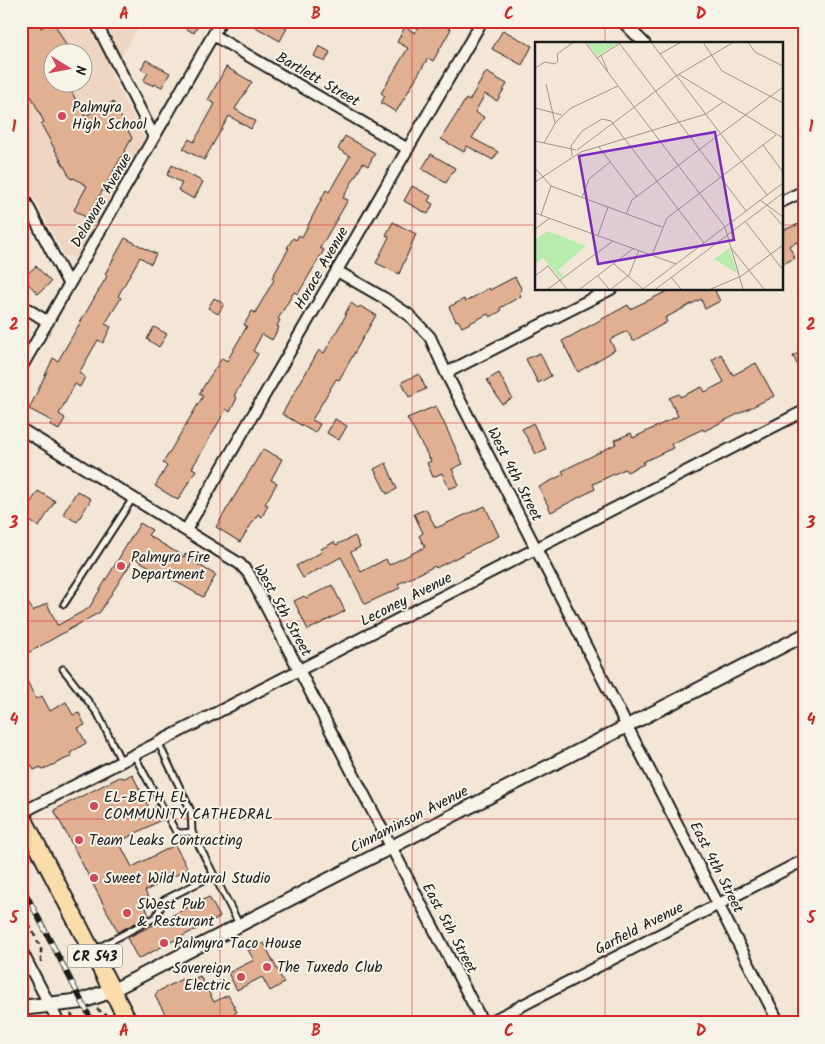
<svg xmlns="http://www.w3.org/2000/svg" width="825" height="1044" font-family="Kalam,sans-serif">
	<rect width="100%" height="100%" fill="#f3e6d7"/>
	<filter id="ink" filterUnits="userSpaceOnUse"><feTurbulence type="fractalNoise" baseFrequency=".02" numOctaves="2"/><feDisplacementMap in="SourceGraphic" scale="10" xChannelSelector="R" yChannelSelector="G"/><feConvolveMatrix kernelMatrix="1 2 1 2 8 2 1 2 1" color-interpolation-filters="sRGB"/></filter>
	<g filter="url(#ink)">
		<!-- built -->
		<path fill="#eed6c3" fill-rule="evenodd" d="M21,21H142L111,75L146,142L80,255L76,258L64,255L21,173ZM52,52H82V82H52Z"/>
		<!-- building -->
		<path fill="#e1b093" stroke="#1c1c1c" d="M21,21H37L41,28L53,21L70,52H52V82H66L85,116L113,102L132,138L87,218L74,210L87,186L74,178L71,179L41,124L44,122L31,96L21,102Z
			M172,21H200L194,33Z
			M245,21H275L287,28L280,41Z
			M421,21H451L447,27L451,29L433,61L428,58L396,112L381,103L385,96L381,93L408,48L397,42L405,27L415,33Z
			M503,30L532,46L522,65L492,49Z
			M319,46L330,52L325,62L314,56Z
			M146,60L170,73L162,87L155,84L154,86L143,81L148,73L141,69Z
			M226,67L252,82L235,109L255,121L251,129L229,116L204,160L183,149L189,139L194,142L215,104L208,100Z
			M486,72L507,84L497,101L485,94L475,112L484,117L472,138L498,152L493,160L467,146L464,152L441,139L466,99L469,101Z
			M345,136L375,153L368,166L363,163L343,198L348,200L320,248L324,250L298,294L294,292L278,319L280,320L277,326L279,327L272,340L262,334L253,351L258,354L234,396L237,398L230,412L226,409L204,448L192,468L196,470L178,500L155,486L167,466L163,463L203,396L199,394L207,381L222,358L227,361L247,326L244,325L252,311L255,313L274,280L272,278L289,248H287L293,238L296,240L299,235L302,237L326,190L329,192L350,156L338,149Z
			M431,154L455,168L446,183L422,169Z
			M172,165L203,182L194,199L178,190L182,183L167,175Z
			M412,186L431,196L428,201L433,204L428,214L404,201Z
			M393,222L416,234L399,274L376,263L389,237L386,235Z
			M804,222V239L789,246L795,258L781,265V231Z
			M125,238L156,254L151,264L140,257L118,296L121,298L105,324L111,327L103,343L98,340L79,373L85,377L80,387L75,384L59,414L65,418L59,430L50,425L52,421L29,409L48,369L53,358L58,361L107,276L105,274Z
			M36,266L51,282L38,294L23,278Z
			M515,277L522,290L519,292L521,296L500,308L501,311L490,317L488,314L462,327L458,320L456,321L449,307L464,299L465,302L489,288L490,290Z
			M672,289H720L715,291L720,301L705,309L701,299L665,318L667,322L633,341L627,331L610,340L615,350L578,372L562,341L628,305L630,309Z
			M214,298L224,304L218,314L208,308Z
			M351,303L358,308L360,306L376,315L339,380L336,379L312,420L320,424L315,433L282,414L319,350L324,353L346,315L345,314Z
			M154,327L167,334L159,347L147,339Z
			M804,350V378L793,356Z
			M540,353L551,376L538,383L526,359Z
			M721,354L733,375L756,363L774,396L704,431L703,429L671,444L673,448L643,462L644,464L627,472L625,469L593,484L595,489L551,512L539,487L564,474L562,471L616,444L615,440L631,433L633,438L678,416L669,398L679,394L680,397L702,387L705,392L724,382L712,360Z
			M499,373L512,398L502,404L487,380Z
			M419,374L426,389L409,397L402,382Z
			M436,406L463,464L452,469L459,485L449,489L442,473L433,477L427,463L431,461L407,418Z
			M335,419L347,426L339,440L327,433Z
			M533,423L546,449L536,454L522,429Z
			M263,449L282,459L271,480L277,483L265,504L268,505L262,517L258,514L240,542L216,527Z
			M386,463L397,489L387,494L374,469Z
			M38,491L55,501L39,527L22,516Z
			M77,491L91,499L77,522L63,514Z
			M485,506L499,536L436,568L435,566L398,584L400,588L365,604L341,557L303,578L296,566L322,552L321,549L334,542L336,545L355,536L360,547L351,552L361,572L386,559L389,565L425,547L419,536L423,533L414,514L426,509L436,528Z
			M140,523L152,530L148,535L184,557L185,554L196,560L195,563L216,575L203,597L134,558L100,612L21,657V590L33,611L47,603L57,625L60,624L89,608Z
			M332,585L345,611L308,630L294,601L304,596L306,598Z
			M21,669L36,699L42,696L50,711L66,702L73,715L79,713L85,725L78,728L86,743L70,753L72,756L42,770L41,767L34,770L21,746Z
			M132,774L150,810L157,806L163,819L119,842L132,867L175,845L188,869L145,891L151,904L146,908L149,916L118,932L54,810L120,777L125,778Z
			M209,897L220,917L138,959L127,938Z
			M264,943L284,983L270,991L262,977L237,990L228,973L254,960L248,950Z
			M200,976L214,1002L228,995L237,1012L216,1023H170L155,996L157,992L184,978L186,982Z"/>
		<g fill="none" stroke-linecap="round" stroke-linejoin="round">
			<defs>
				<path id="service" d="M64,604L133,498
					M63,669L98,714L121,761
					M158,742L191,811L192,832L239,924
					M134,755L175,830L179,833L192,832
					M94,950L156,917L164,900L214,875"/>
				<path id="minor" d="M95,21L154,137
					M622,21L645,44
					M213,35L408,149
					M21,193L69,285
					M781,202L804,191
					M337,271L384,298L409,315L430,337L446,373L779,1023
					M21,305L48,322
					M21,368L221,21
					M446,373L611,289
					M21,429L240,564L249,574L483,1023
					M186,530L482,21
					M21,813L804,411
					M21,950L59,1023
					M488,1023L804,860"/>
				<path id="tertiary" d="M113,990L804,635"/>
				<path id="secondary" d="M21,1008L82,1001L113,990"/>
				<path id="primary" d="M21,814L129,1023"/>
			</defs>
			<!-- service casing -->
			<use href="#service" stroke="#1c1c1c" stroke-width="9"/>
			<!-- minor casing -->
			<use href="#minor" stroke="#1c1c1c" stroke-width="14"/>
			<!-- tertiary casing -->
			<use href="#tertiary" stroke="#1c1c1c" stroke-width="16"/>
			<!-- secondary casing -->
			<use href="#secondary" stroke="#1c1c1c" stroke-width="18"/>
			<!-- primary casing -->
			<use href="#primary" stroke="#1c1c1c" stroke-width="20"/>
			<!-- path -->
			<path stroke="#1c1c1c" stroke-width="2.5" stroke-dasharray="5 4" stroke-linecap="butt" d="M21,908L41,948V962
				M21,983L24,981L26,991
				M97,1009L109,1017
				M71,1014L75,1023"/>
			<!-- service -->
			<use href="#service" stroke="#f7f3e8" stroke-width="5"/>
			<!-- minor -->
			<use href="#minor" stroke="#f7f3e8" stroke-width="10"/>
			<!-- tertiary -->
			<use href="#tertiary" stroke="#f7f3e8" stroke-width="12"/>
			<!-- secondary -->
			<use href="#secondary" stroke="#f7f3e8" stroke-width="14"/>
			<!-- primary -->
			<use href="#primary" stroke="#faddab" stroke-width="16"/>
			<defs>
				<path id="rail" d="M21,884L93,1023"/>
			</defs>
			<!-- rail casing -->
			<use href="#rail" stroke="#1c1c1c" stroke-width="5.5"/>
			<!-- rail -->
			<use href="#rail" stroke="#f7f3e8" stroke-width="4" stroke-dasharray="11" stroke-linecap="butt"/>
		</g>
	</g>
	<!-- grid -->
	<path fill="none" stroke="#d62828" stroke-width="1" stroke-opacity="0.55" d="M220,21V1023M412,21V1023M605,21V44M21,225H536M781,225H804M605,289V1023M21,423H804M21,621H804M21,819H804"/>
	<!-- markers -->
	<g fill="#d1495b" stroke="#f7f3e8" stroke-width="2">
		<circle cx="62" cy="116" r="5"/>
		<circle cx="121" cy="566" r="5"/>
		<circle cx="94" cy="806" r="5"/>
		<circle cx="79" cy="840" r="5"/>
		<circle cx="94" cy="878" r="5"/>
		<circle cx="127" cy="913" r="5"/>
		<circle cx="164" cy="943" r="5"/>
		<circle cx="267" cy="967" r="5"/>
		<circle cx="241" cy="977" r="5"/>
	</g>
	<g text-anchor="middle" stroke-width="4" stroke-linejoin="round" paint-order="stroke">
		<!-- shield labels -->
		<rect fill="#f7f3e8" stroke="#5e5c59" stroke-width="1" x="67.5" y="944.5" width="55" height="23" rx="4"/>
		<g font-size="14" font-weight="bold" fill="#1c1c1c">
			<text x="95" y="961">CR 543</text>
		</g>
		<!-- street labels -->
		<g font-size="15" fill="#1c1c1c" stroke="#f7f3e8">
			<text transform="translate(318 79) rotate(30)" y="5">Bartlett Street</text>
			<text transform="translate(101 200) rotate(-60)" y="5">Delaware Avenue</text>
			<text transform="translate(321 268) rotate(-60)" y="5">Horace Avenue</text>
			<text transform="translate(515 474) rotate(63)" y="5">West 4th Street</text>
			<text transform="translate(406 599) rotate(-27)" y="5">Leconey Avenue</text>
			<text transform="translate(283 610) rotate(61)" y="5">West 5th Street</text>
			<text transform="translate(409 819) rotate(-27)" y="5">Cinnaminson Avenue</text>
			<text transform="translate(717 867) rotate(63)" y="5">East 4th Street</text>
			<text transform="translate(450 928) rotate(62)" y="5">East 5th Street</text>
			<text transform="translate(639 928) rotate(-27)" y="5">Garfield Avenue</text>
		</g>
		<!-- poi labels -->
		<g font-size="15" fill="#1c1c1c" stroke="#f7f3e8" text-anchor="start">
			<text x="72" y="112">Palmyra<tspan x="72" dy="17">High School</tspan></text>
			<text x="131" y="562">Palmyra Fire<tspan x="131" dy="17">Department</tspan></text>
			<text x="104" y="802">EL-BETH EL<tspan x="104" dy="17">COMMUNITY CATHEDRAL</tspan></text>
			<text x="89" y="845">Team Leaks Contracting</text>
			<text x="104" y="883">Sweet Wild Natural Studio</text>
			<text x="137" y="909">5West Pub<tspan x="137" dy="17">&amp; Resturant</tspan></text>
			<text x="174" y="948">Palmyra Taco House</text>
			<text x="277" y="972">The Tuxedo Club</text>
			<text x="231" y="973" text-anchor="end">Sovereign<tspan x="231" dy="17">Electric</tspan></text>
		</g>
	</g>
	<!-- overview -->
	<g transform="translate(535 42)">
		<rect width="248" height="248" fill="#f3e6d7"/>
		<path d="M52,0L70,2L85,0L62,14ZM13,189L51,204L23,228L28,234L25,236L8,216L0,222V198ZM194,206L202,231L179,217Z" fill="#b7ecad"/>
		<path fill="none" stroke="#9d958c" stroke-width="1" d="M50,0L190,185M116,0L232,153M168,0L187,29L248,61M213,0L220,10L248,24M85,2L211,169M125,12L146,0M66,13L73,30M62,16L87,0M0,26L10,20L20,22L23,19L22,12L39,0M143,32L248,96M11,42L20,81M0,66L27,73M0,99L41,108M9,101L21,80L36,66L83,44M228,103L248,130M64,105L102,155M42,108L141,34L199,0M37,114L36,104L47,89L67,77L76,79L169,201M0,126L16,144L127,185M0,140L46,110L171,72L188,60M47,156L54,137L75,120M225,158L248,175M234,168L248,184M0,171L141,222M91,172L97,158L248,45M6,173L16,144M210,179L248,228M190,185L208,247M0,187L15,176M63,193L73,165M197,207L229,247M117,213L132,176L241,93M79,222L108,247M0,234L13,224L32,247M63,234L74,247M136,235L146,247M205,235L248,203M13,247L78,199M45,247L99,206M76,247L94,233L104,208M108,247L248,141M121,247L248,151M176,247L204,235"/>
		<path fill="#7b2cbf" fill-opacity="0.15" stroke="#7b2cbf" stroke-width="2.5" d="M180,90L199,198L63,222L44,114Z"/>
		<rect width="248" height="248" fill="none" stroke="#1c1c1c" stroke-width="2.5"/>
	</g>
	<!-- margin -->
	<rect width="825" height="1044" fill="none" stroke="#f7f3e8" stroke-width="55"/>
	<!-- north arrow -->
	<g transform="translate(68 68) rotate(100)"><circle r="24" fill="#f7f3e8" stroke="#9f9d96"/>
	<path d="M0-4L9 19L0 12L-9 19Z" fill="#d1495b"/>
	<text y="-8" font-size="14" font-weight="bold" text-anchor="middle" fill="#1c1c1c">N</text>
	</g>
	<rect x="28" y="28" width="770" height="988" fill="none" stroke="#d62828" stroke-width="2"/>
	<g font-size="16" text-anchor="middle" font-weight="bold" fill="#d62828">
		<text x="124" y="19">A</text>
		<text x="316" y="19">B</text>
		<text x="509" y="19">C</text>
		<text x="701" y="19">D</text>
		<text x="14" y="132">1</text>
		<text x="811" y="132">1</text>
		<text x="14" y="330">2</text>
		<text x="811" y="330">2</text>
		<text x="14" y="528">3</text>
		<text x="811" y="528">3</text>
		<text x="14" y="725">4</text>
		<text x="811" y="725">4</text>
		<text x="14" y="923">5</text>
		<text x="811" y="923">5</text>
		<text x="124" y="1036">A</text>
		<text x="316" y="1036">B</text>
		<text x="509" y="1036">C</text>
		<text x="701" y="1036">D</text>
	</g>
</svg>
